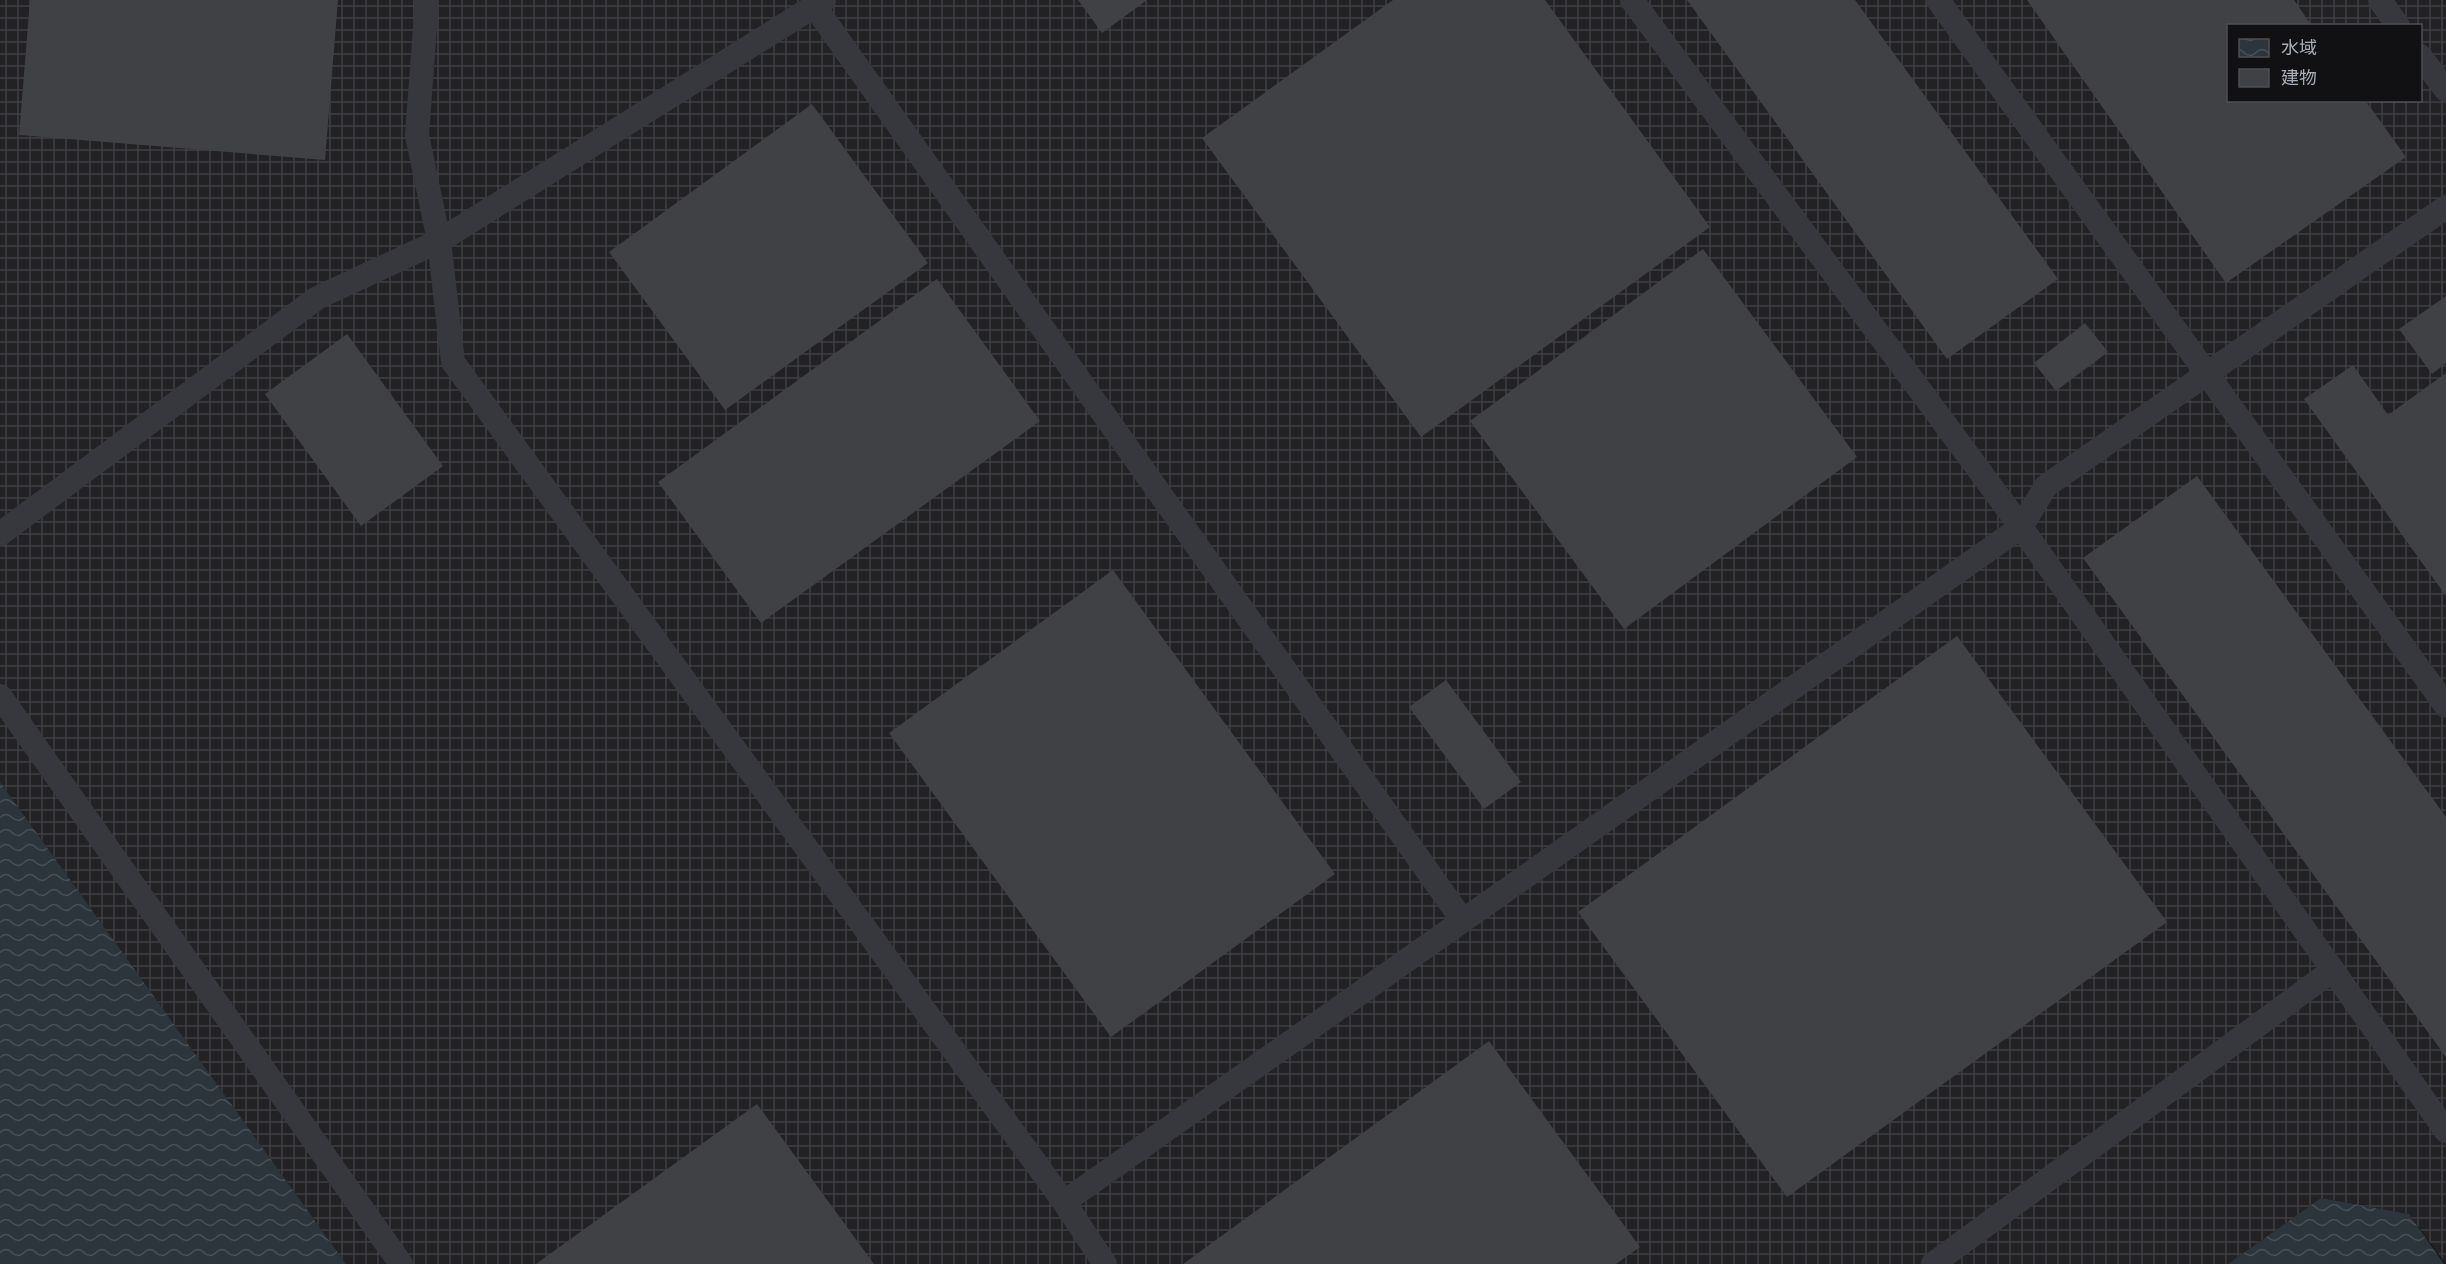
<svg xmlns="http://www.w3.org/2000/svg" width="2446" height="1264" font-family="Ubuntu,'Noto Sans JP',sans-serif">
	<defs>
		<pattern id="industrial-grid" width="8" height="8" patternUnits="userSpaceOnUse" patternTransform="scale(1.5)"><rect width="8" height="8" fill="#222225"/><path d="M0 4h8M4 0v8" fill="none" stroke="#3f3f43"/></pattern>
		<pattern id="water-waves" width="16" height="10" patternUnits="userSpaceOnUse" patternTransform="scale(1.5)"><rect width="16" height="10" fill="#2c353c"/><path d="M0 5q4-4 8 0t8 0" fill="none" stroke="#485056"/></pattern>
	</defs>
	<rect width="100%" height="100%" fill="#161618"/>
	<!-- industrial -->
	<path fill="url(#industrial-grid)" fill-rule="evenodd" d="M0,0H2446V1264L2409,1214L2321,1198L2228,1264H346L0,782ZM2228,26H2420V100H2228Z"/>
	<!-- water -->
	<path fill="url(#water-waves)" d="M0,782L346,1264H0Z
		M2321,1198L2409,1214L2444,1264H2228Z"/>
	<!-- building -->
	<path fill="#404145" d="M30,0H338L325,160L19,135Z
		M1078,0H1147L1102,33Z
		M1393,0H1545L1710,227L1421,437L1202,138Z
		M1687,0H1855L2058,279L1947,359Z
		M2027,0H2294L2312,26H2228V100H2365L2406,157L2226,283Z
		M812,104L928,263L725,410L609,252Z
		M1703,249L1857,457L1624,629L1470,421Z
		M937,279L1040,421L761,623L658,482Z
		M2446,296V363L2432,374L2399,329Z
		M2085,323L2108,352L2056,391L2034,363Z
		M347,334L443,466L361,526L265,394Z
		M2353,365L2388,415L2446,373V596L2304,399Z
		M2197,476L2446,817V1057L2083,558Z
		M1113,570L1335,874L1111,1037L889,733Z
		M1957,636L2167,922L1787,1197L1578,912Z
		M1446,680L1521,782L1484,809L1409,707Z
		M1489,1041L1640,1247L1616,1264H1183Z
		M757,1104L874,1264H536Z"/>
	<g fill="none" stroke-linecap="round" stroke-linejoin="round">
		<!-- service -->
		<path stroke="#37383d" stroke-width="24" d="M427,0L417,135L439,241L453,362L1064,1202L1105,1264
			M1632,0L2021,527L2446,1131
			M1938,0L2446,706
			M2380,0L2398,26
			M815,7L1463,921
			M2420,56L2446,90
			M0,534L317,298L439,241L824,0
			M0,696L401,1264
			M1064,1202L2021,527L2046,486L2446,207
			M1933,1264L2333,970"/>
	</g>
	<!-- legend -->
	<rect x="2227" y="24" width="195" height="78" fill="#111113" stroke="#4d4f55" stroke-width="1.5"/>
	<rect x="2239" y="39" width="30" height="18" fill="url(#water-waves)" stroke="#4d4f55" stroke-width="1.5"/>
	<text x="2281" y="54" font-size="18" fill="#a8adb8">水域</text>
	<rect x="2239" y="69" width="30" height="18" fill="#404145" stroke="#4d4f55" stroke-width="1.5"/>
	<text x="2281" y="84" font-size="18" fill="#a8adb8">建物</text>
</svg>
